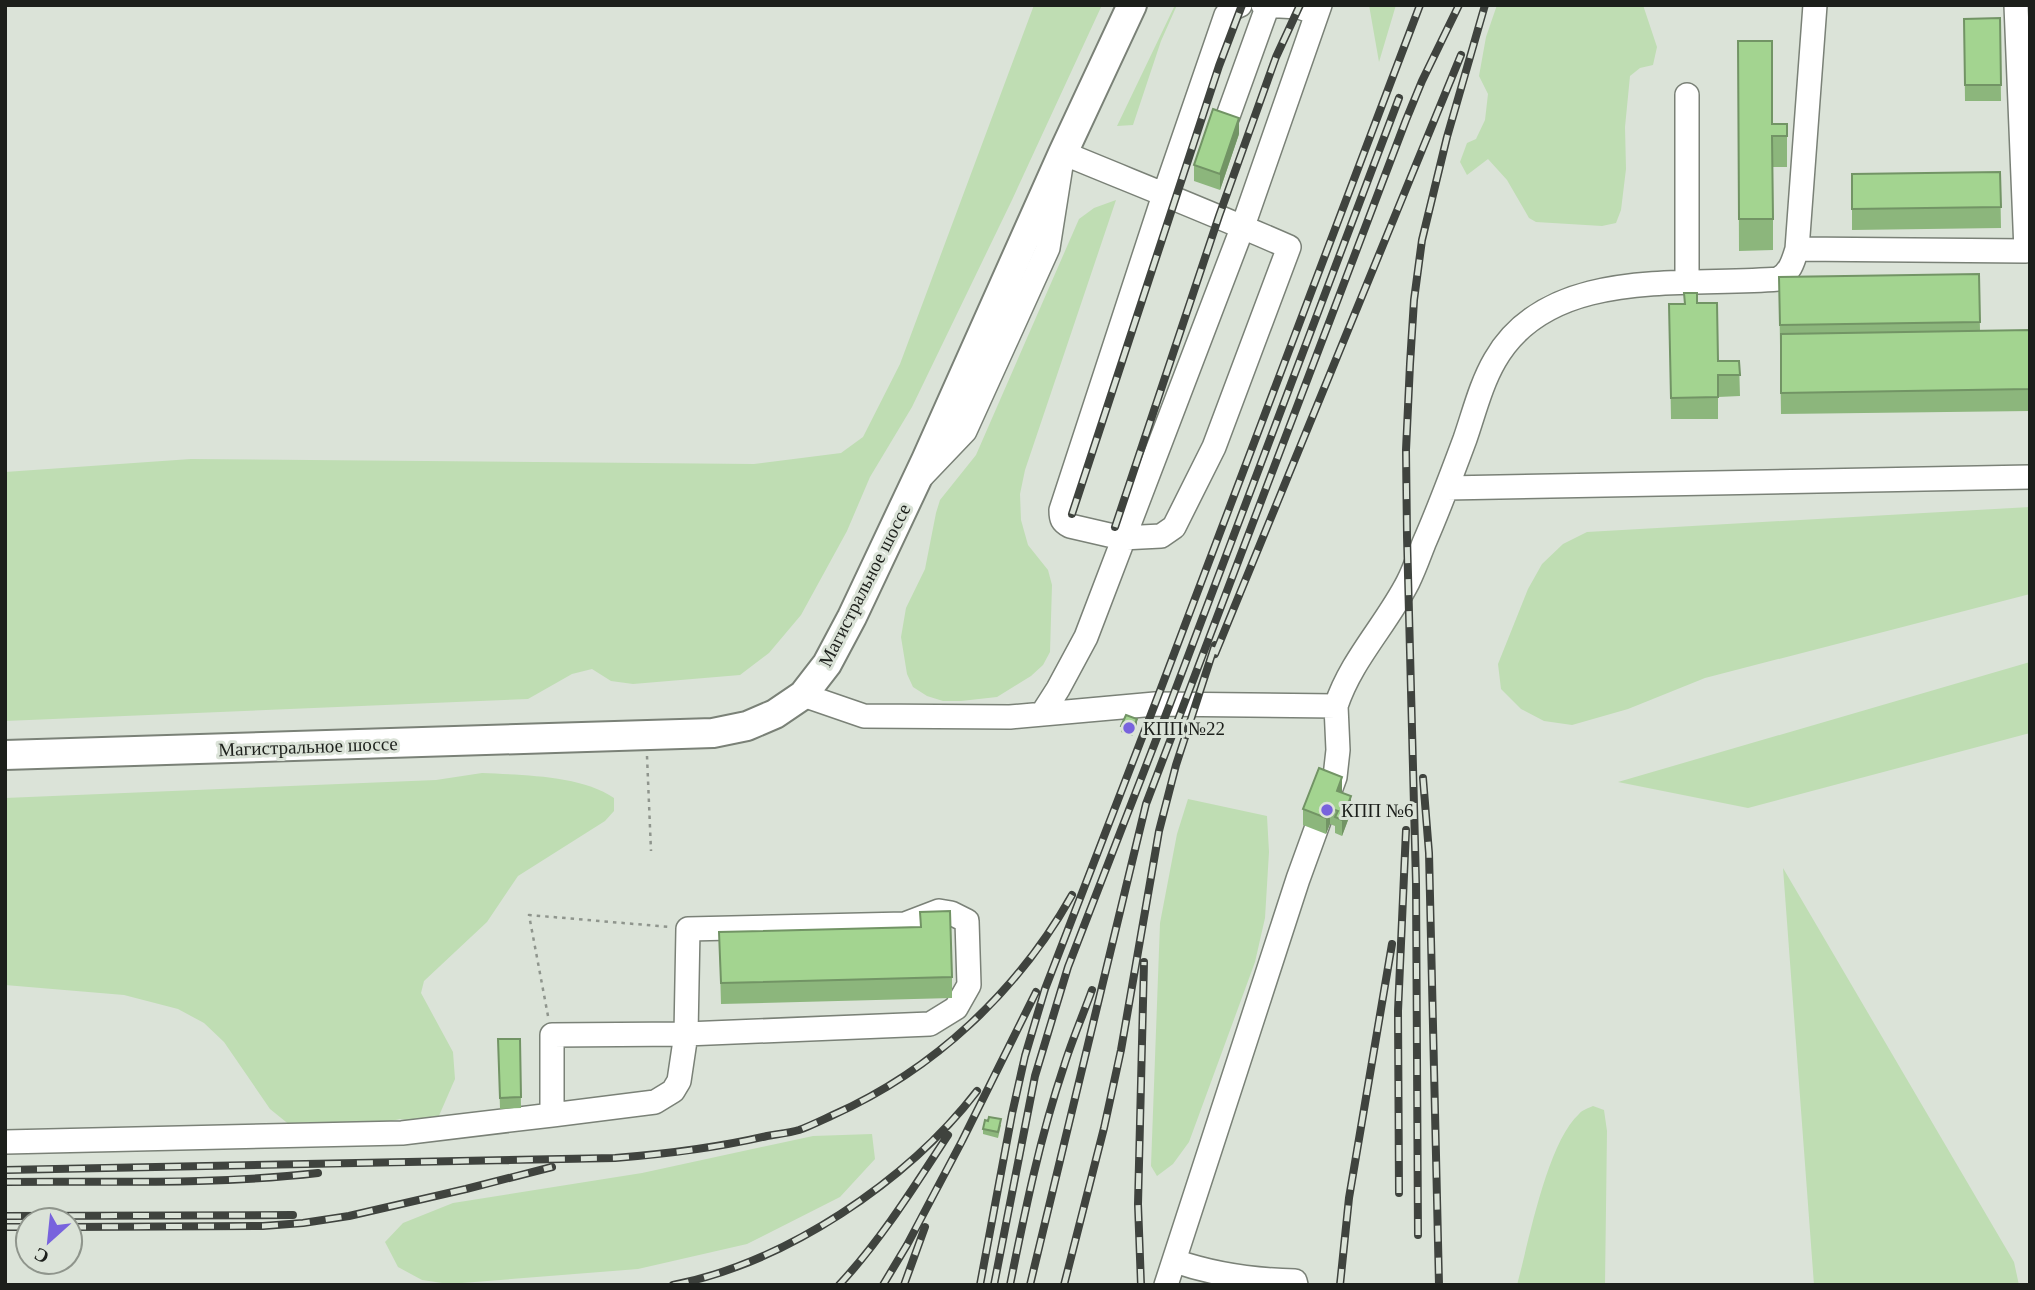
<svg xmlns="http://www.w3.org/2000/svg" width="2035" height="1290" font-family="Georgia,serif">
	<rect width="100%" height="100%" fill="#dbe3d8"/>
	<!-- green -->
	<path fill="#bfddb3" d="M1034,5H1102L1012,200L912,407L870,477L847,531L801,615L769,653L740,675L633,684L611,681L592,669L572,674L528,699L5,721V472L191,459L754,464L841,453L863,437L900,364Z
		M1175,5H1177L1161,41L1133,125L1117,126Z
		M1369,5H1396L1379,62Z
		M1497,5H1643L1657,47L1653,65L1640,68L1630,76L1625,127L1626,169L1621,210L1616,223L1602,226L1536,222L1529,218L1507,180L1488,159L1467,175L1460,162L1467,143L1476,139L1485,120L1488,94L1479,76L1486,37Z
		M1116,200L1025,470L1020,494L1021,520L1028,545L1048,570L1052,585L1050,652L1043,665L1031,676L997,697L961,701H943L927,696L913,687L907,674L901,637L906,608L925,569L936,513L940,500L976,455L1079,219L1094,208Z
		M2030,507V594L1705,678L1628,709L1572,725L1544,721L1521,709L1501,689L1498,664L1528,589L1542,564L1563,544L1587,532Z
		M2030,662V733L1748,808L1618,782Z
		M482,773C522,775 581,775 614,798V811L605,821L518,876L487,922L424,981L421,993L453,1052L455,1079L438,1118L426,1123L400,1119L346,1132L291,1126L270,1109L224,1042L204,1023L178,1009L124,995L5,985V798L436,780Z
		M1188,799L1267,816L1269,852L1265,918L1255,962L1189,1142L1173,1164L1157,1176L1151,1166L1160,923L1177,834Z
		M1783,868L2014,1262L2019,1285H1814Z
		M1593,1106L1604,1110L1607,1131L1605,1285H1517C1529,1241 1547,1143 1579,1114C1582,1110 1589,1108 1593,1106Z
		M872,1134L875,1159L840,1197L747,1244L638,1269L449,1284L422,1280L398,1267L385,1242L403,1223L453,1203L642,1173L813,1136Z"/>
	<g fill="none" stroke-linecap="round" stroke-linejoin="round">
		<defs>
			<path id="minor" d="M1263,5L1299,7L1317,13
				M1228,116L1268,5
				M1797,249L2026,251L2016,5
				M1687,282V95
				M923,475L965,431L1048,248L1063,153C1138,184 1214,214 1289,247L1214,447L1174,527L1161,536L1122,538L1070,526C1062,522 1061,519 1061,510L1164,195L1226,15L1231,9L1240,5
				M1447,488L2030,477
				M803,695L864,716L1010,717L1155,704L1336,706L1338,750L1335,777L1298,879L1166,1285
				M1336,706C1351,660 1386,625 1408,582C1414,570 1419,556 1424,543C1439,509 1452,474 1465,439C1474,413 1481,384 1495,360C1549,265 1686,287 1778,279C1790,273 1793,262 1797,249L1815,5
				M1042,714L1058,689L1086,637L1243,226L1320,5
				M5,1142L402,1133L552,1115V1035L686,1034L930,1024L956,1008L969,985L967,921L951,913L939,911L905,924L688,929L686,1034L679,1081L673,1091L655,1102L552,1115
				M1175,1261C1215,1275 1253,1280 1295,1281L1296,1285"/>
			<path id="major" d="M5,755L713,733L747,726L775,714L803,695L827,664L852,617L926,460L1063,153L1132,5"/>
		</defs>
		<!-- minor casing -->
		<use href="#minor" stroke="#7a8177" stroke-width="26"/>
		<!-- major casing -->
		<use href="#major" stroke="#7a8177" stroke-width="32"/>
		<!-- path -->
		<path stroke="#8f958d" stroke-width="2.5" stroke-dasharray="3.5 5" stroke-linecap="butt" d="M647,756L651,851
			M548,1016L529,915L670,927"/>
		<!-- minor -->
		<use href="#minor" stroke="#fff" stroke-width="23"/>
		<!-- major -->
		<use href="#major" stroke="#fff" stroke-width="28"/>
		<defs>
			<path id="rail" d="M1072,514L1219,66L1242,5
				M1115,527L1219,216L1276,57L1300,5
				M1215,654L1461,55
				M1423,778L1429,853L1439,1285
				M5,1170L615,1158C667,1154 716,1148 767,1136C778,1134 789,1133 799,1130C810,1126 822,1120 833,1115C934,1070 1018,991 1072,895
				M5,1182C109,1181 214,1185 318,1173
				M1399,1193L1398,1011L1406,830
				M5,1216L293,1215
				M5,1227H28
				M70,1227L263,1226L303,1223L349,1216L466,1189L552,1167
				M1418,1235L1416,883L1407,536L1406,450L1410,364L1414,300L1422,240L1447,137L1485,5
				M673,1285C785,1263 907,1182 977,1091
				M839,1285C881,1240 914,1187 948,1135
				M883,1285L907,1245L962,1141L1036,992
				M904,1285L925,1227
				M980,1285L1012,1114L1025,1056L1045,989L1155,704L1420,5
				M994,1285L1035,1076L1068,967L1170,704L1399,98
				M1010,1285C1025,1211 1040,1137 1064,1066C1072,1040 1083,1015 1092,990
				M1030,1285L1146,804L1406,120L1422,81L1459,5
				M1064,1285L1104,1128L1121,1050L1159,831L1176,765L1215,645
				M1141,1285L1138,1204L1144,962
				M1340,1285L1349,1198L1392,944"/>
		</defs>
		<!-- rail casing -->
		<use href="#rail" stroke="#3f433e" stroke-width="8"/>
		<!-- rail -->
		<use href="#rail" stroke="#dbe3d8" stroke-width="5" stroke-dasharray="16" stroke-linecap="butt"/>
	</g>
	<!-- wall -->
	<path fill="#8cb67c" d="M2000,18L2001,101H1965L1964,19Z
		M1738,41L1772,124H1787V167H1773V250L1739,251Z
		M1239,134L1220,190L1194,181V165Z
		M2000,172L2001,228L1852,230V174Z
		M1979,274L1980,331L2030,330V411L1781,414L1779,277Z
		M1697,303L1718,361H1739L1740,396L1718,397V419H1671L1669,304Z
		M1137,725L1132,736L1121,732V726Z
		M1342,793L1351,812L1342,836L1335,833V826L1330,824L1326,834L1303,825V809Z
		M719,932L952,977V998L721,1004Z
		M498,1039H520L521,1108L500,1109Z
		M988,1121L1001,1125L998,1138L983,1134V1129Z"/>
	<!-- shaded-wall -->
	<path fill="#729465" d="M1239,118V134L1220,190V174Z
		M1137,719V725L1132,736V731Z
		M1342,777V793L1337,791Z
		M1351,796V812L1342,836V820Z
		M1330,808V824L1326,834V818Z"/>
	<!-- building -->
	<path fill="#a3d490" stroke="#729465" stroke-width="2" d="M2000,18L2001,85H1965L1964,19Z
		M1738,41H1772V124H1787V136H1772L1773,219H1739Z
		M1213,109L1239,118L1220,174L1194,165Z
		M2000,172L2001,207L1852,209V174Z
		M1979,274L1980,322L1780,325L1779,277Z
		M1684,293H1697V303H1717L1718,361H1739L1740,375H1718V397L1671,398L1669,304H1685Z
		M2030,330V389L1781,393V334Z
		M1126,715L1137,719L1132,731L1121,726Z
		M1319,768L1342,777L1337,791L1351,796L1342,820L1335,817L1338,811L1330,808L1326,818L1303,809Z
		M950,911L952,977L721,983L719,932L921,927L920,912Z
		M498,1039H520L521,1097L500,1098Z
		M989,1117L1001,1119L998,1132L983,1129L985,1120L988,1121Z"/>
	<!-- markers -->
	<g fill="#7863dd" stroke="#dbe3d8" stroke-width="2.5">
		<circle cx="1129" cy="728" r="7"/>
		<circle cx="1327" cy="810" r="7"/>
	</g>
	<g text-anchor="middle" stroke-width="6" stroke-linejoin="round" paint-order="stroke">
		<!-- street labels -->
		<g font-size="19" fill="#1c1f1b" stroke="#dbe3d8">
			<text transform="translate(864 585) rotate(-63)" y="7">Магистральное шоссе</text>
			<text transform="translate(308 746) rotate(-2)" y="7">Магистральное шоссе</text>
		</g>
		<!-- poi labels -->
		<g font-size="19" fill="#1c1f1b" stroke="#dbe3d8" text-anchor="start">
			<text x="1143" y="735">КПП №22</text>
			<text x="1341" y="817">КПП №6</text>
		</g>
	</g>
	<!-- border -->
	<rect width="2035" height="1290" fill="none" stroke="#1c1f1b" stroke-width="14"/>
	<!-- north arrow -->
	<g transform="translate(49 1241) rotate(207)"><circle r="33" fill="#dbe3d8" stroke="#8f958c" stroke-width="2"/>
	<path d="M0-5L12 26L0 18L-12 26Z" fill="#7863dd"/>
	<text y="-10" font-size="19" font-weight="bold" text-anchor="middle" fill="#1c1f1b">С</text>
	</g>
</svg>
